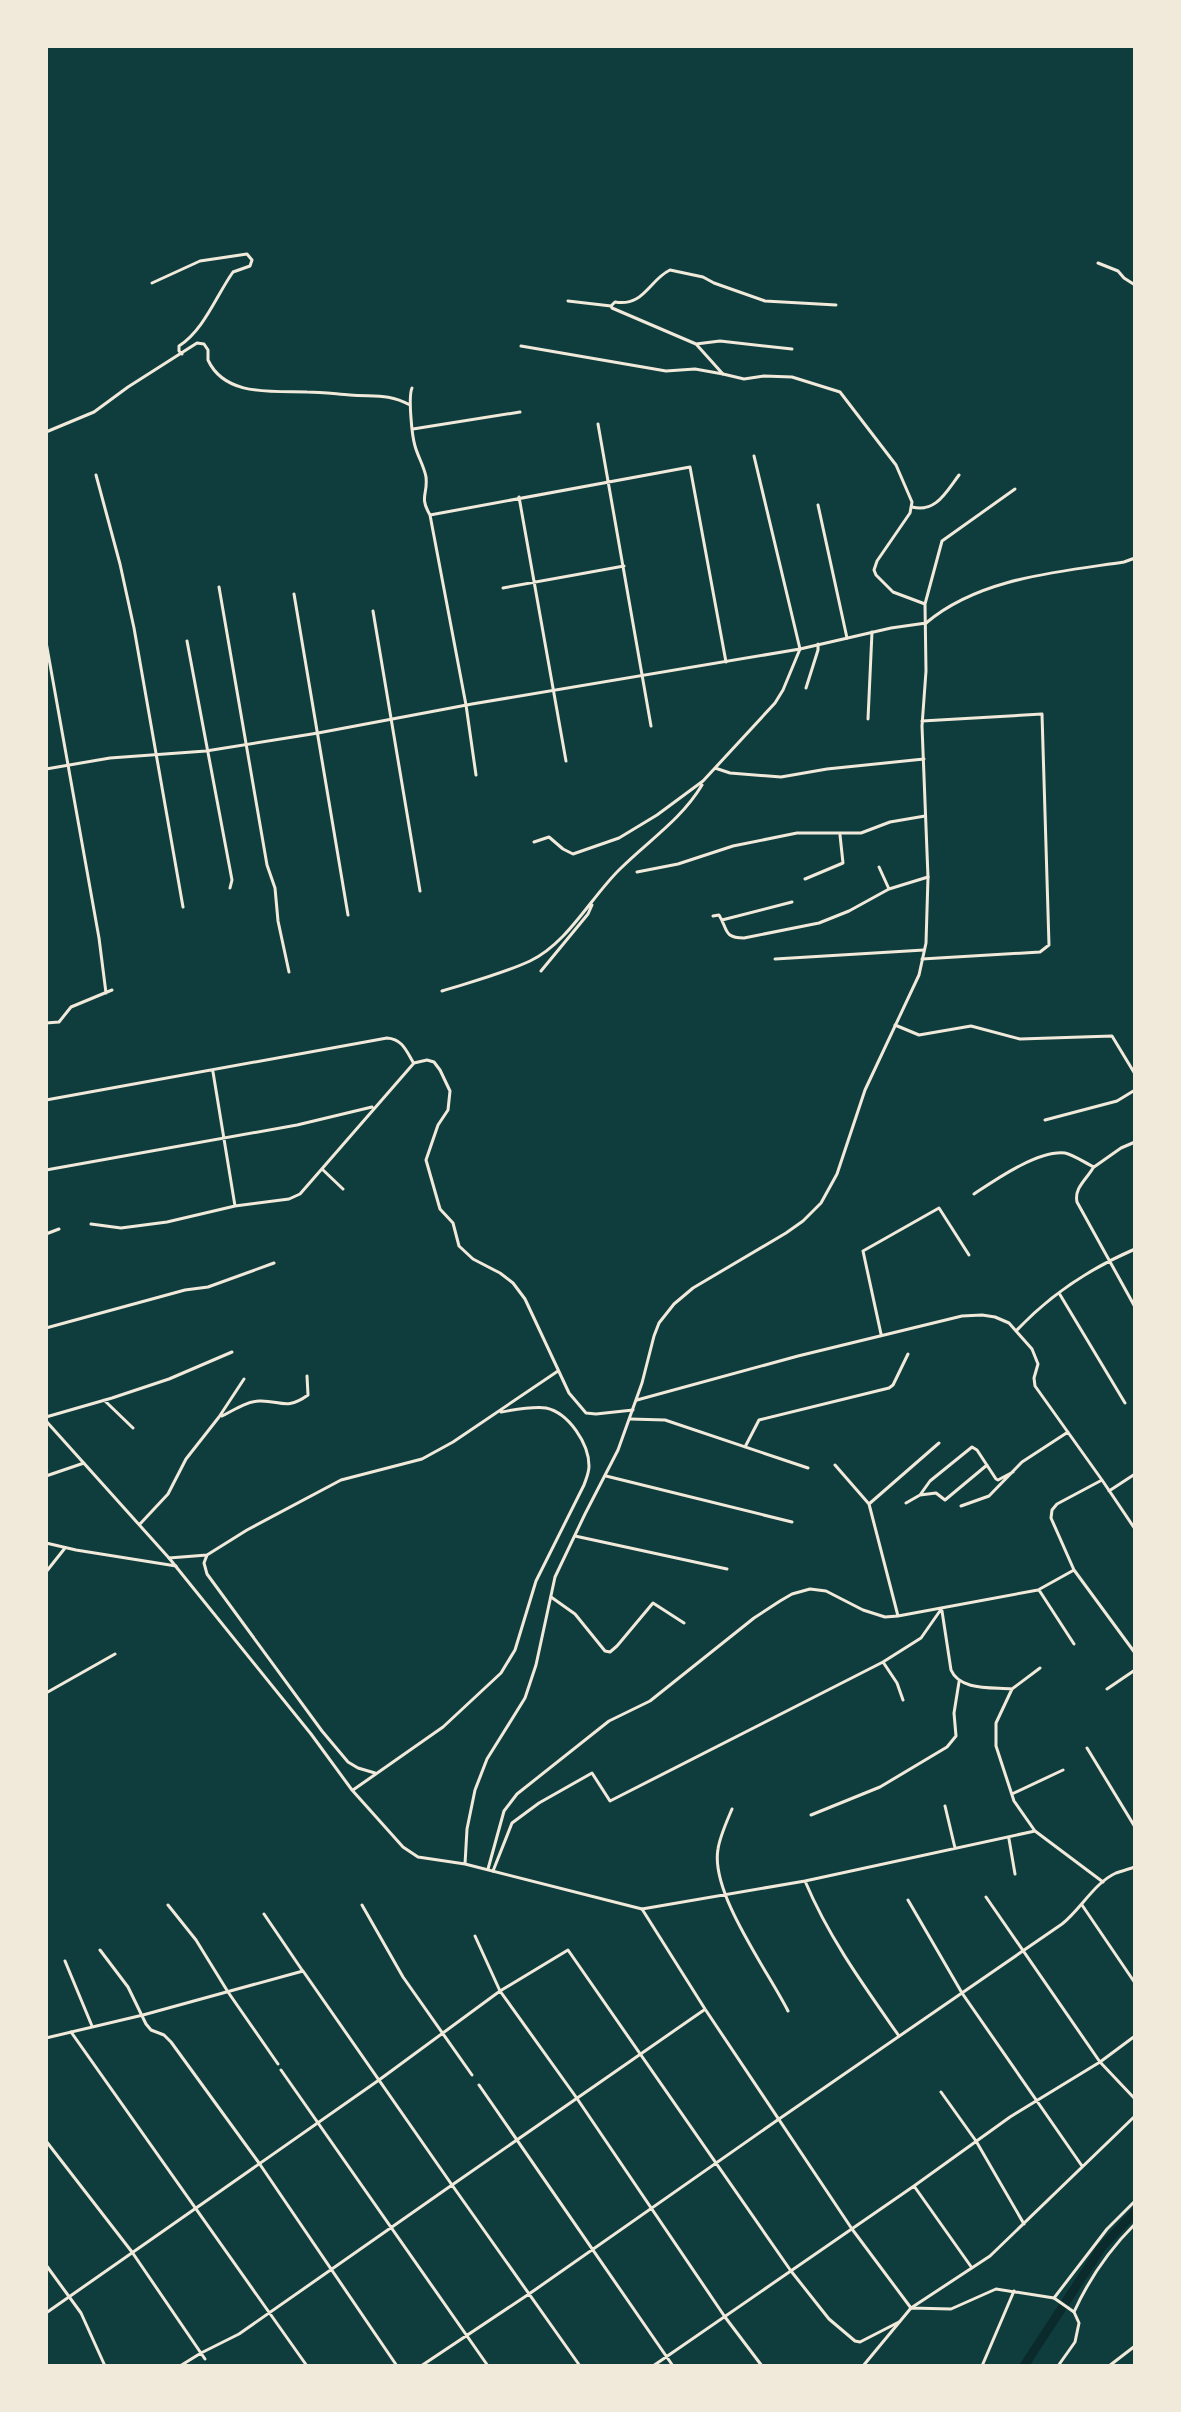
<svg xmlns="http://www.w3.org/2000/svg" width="1181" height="2412" font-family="'IBM Plex Sans',sans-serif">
	<rect width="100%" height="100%" fill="#0f3d3e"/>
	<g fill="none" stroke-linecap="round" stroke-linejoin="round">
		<!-- river -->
		<path stroke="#0a2a2b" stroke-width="9" d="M1024,2366L1101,2248L1135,2212"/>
		<!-- minor -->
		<path stroke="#f1e9da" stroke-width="3" d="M1098,263L1118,271L1124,278L1135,285
			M152,283L200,261L247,254L252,260L250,266L233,272C216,296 204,330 179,346V351L182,354
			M568,301L611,306
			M696,344L722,373
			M521,346L666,371L695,369L723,374
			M792,349L720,341L696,344L612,308L611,306L615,302C644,307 649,280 670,270L703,277L714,283L765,301L836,305
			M412,388C408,397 412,436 415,446C418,457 424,466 426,477C428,495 419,496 430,515L466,705L476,775
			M598,424L651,726
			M413,429L520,412
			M46,432L94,412L128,387L197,343L204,344L208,350V360C225,397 273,391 307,392C322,392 336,394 350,395C374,397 388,393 410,405
			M96,475L120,564L134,628L183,907
			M519,497L566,761
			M818,505L847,638
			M912,507C936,513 946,492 959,475
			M430,515L690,467L726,662
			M219,587L267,865L275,888L278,921L289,972
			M503,588L624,566
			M294,594L348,915
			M373,611L420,891
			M926,623C979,578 1057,572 1124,562L1135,558
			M187,641L232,880L230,888
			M46,642L99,938L106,993
			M806,688L818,650V644
			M868,719L872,632
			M922,721L1042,714L1049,945L1040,952L922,959
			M715,768L730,773L781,777L827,769L924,759
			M534,842L549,837L563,849L573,854L619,838L657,815L703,781L775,703L783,690L800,649L754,456
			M879,867L889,889
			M637,872L678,864L733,846L797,833H861L890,822L925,816
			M805,879L843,863L840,835
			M713,916L719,915C728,929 723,938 744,938L819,923L849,911L889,889L928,877
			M722,920L792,902
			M775,959L924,950
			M541,971L588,914L592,905
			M442,991C471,982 502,974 530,961C568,943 591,897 620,869C648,841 681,820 702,785
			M46,1023L59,1022L71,1007L112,990
			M895,1025L919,1035L971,1026L1020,1039L1112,1036L1135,1074
			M213,1072L235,1206
			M46,1100L387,1038C402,1039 406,1050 413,1062
			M1045,1120L1117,1101L1135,1090
			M1093,1168C1086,1180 1074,1188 1077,1202L1135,1307
			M322,1169L343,1189
			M46,1170L297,1125L372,1107
			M974,1194C995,1180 1038,1150 1065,1153C1074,1155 1085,1163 1094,1167L1121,1148L1135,1142
			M91,1224L121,1228L167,1222L235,1206L289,1199L300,1194L414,1063L427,1060L434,1062L440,1070L450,1091L448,1110L438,1125L426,1160L440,1209L453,1223L459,1246L473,1259L500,1273L513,1283L525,1299L569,1393L586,1413L596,1414L633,1410
			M46,1234L59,1229
			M1059,1293L1125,1403
			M46,1328L185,1290L208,1287L274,1263
			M1017,1330C1050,1295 1091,1268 1135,1249
			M881,1334L863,1251L939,1208L969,1255
			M104,1400L133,1428
			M637,1400L798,1356L962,1316L982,1315L995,1317L1009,1323L1032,1349L1038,1364L1034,1378L1035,1386L1102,1480L1057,1504L1052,1510L1051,1518L1074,1570L1135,1653
			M222,1416C234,1410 245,1402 259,1401C280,1400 286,1411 308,1395L307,1376
			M46,1417L112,1398L169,1379L232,1352
			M630,1419L665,1420L808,1468
			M46,1421L169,1558L207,1555L247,1530L341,1480L422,1459L453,1442L558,1371
			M745,1447L759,1420L889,1388L893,1385L908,1354
			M835,1465L869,1504L898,1616
			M46,1476L84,1463
			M606,1476L792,1522
			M1102,1480L1135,1529
			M1109,1491L1135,1474
			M920,1495L936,1493L945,1500L987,1465
			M906,1503L920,1495L930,1481L972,1447L977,1450L996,1479L998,1480L1013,1472
			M869,1504L939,1443
			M961,1506L989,1496L1022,1462L1068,1432
			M140,1524L168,1494L186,1459L219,1417L244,1379
			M575,1536L727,1569
			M46,1543L76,1550L176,1566
			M207,1555L204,1563L207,1574L322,1731L348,1762L358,1768L375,1773
			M46,1572L65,1548
			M1039,1590L1074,1644
			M551,1597L575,1614L605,1651L610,1652L617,1646L653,1603L684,1623
			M942,1611L951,1670C960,1691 992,1687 1012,1689
			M883,1662L897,1683L903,1700
			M1040,1668L1012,1689L996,1723V1746L1014,1801L1035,1831L1103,1882
			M1107,1689L1135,1670
			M46,1693L115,1654
			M1087,1748L1135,1827
			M353,1790L443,1727L501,1673L515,1650L536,1581L584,1485C586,1479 589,1473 589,1466C589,1444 569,1413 546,1408C533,1406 514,1410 501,1412
			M1012,1794L1063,1770
			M945,1806L955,1848
			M732,1809C727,1821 720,1836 718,1849C710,1893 768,1971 788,2011
			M811,1815L880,1787L947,1747L956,1736L954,1713L959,1682
			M1009,1839L1015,1874
			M488,1869L504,1811L517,1794L609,1721L650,1701L754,1618L780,1601L792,1594L810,1589L826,1591L863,1610L885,1617L898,1616L1038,1590L1074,1570
			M493,1871L512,1823L539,1803L592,1773L610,1801L883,1662L921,1638L942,1608
			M805,1881C829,1938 864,1986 899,2036
			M986,1897L1100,2062L1135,2099
			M908,1900L962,1993L1082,2166
			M168,1905L196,1940L228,1992L278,2064
			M362,1905L403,1977L472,2075
			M1082,1905L1135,1983
			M642,1909L805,1881L1035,1831
			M264,1914L302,1970
			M475,1936L500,1991L576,2097L725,2317L762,2366
			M100,1950L128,1987L146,2024L151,2030L164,2035L171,2042L259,2163L397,2366
			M65,1961L92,2026
			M71,2032L307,2366
			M281,2070L488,2366
			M379,2080L500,1991L568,1950L791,2271L829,2319L855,2341L860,2342L899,2322
			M479,2085L673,2366
			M941,2092L976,2141L1024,2224
			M46,2141L132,2252L205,2359
			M914,2186L972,2268
			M46,2265L81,2313L105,2366
			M1054,2298L1107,2229L1135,2201
			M911,2308L990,2256L1135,2116
			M1074,2312C1089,2279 1109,2250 1135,2224
			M180,2366L201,2353L239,2334L452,2185L580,2366
			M421,2366L529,2294L779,2119
			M653,2366L914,2186L1010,2117L1100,2062L1135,2036
			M982,2366L1014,2291
			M1109,2366L1135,2346"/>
		<!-- tertiary -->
		<path stroke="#f1e9da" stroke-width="3" d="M925,604L942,541L1015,489
			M46,769L110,758L206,751L318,733L472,704L800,649L891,628L926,623
			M169,1558L311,1734L352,1790L403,1847L418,1857L465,1864L642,1909L705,2009L852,2229L911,2308L951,2309L996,2289L1054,2298L1074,2312L1079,2323L1075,2342L1058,2366
			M465,1864L467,1829L475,1790L487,1759L525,1698L536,1665L555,1577L585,1514L618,1450L642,1383L654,1336L659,1323L674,1304L693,1288L786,1233L803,1221L821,1203L837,1174L865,1090L919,975L926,943L928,877L922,726L926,671L925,604L893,592L876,575L874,570L877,561L910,513L912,502L896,465L840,392L792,377L764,376L744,379L723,374
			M46,2038L143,2015L303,1971L452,2185L704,2010
			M779,2119L1062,1924C1081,1909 1094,1883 1116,1873C1122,1871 1129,1869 1135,1867
			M46,2313L379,2080
			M863,2366L911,2308"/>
	</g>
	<!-- border -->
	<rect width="1181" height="2412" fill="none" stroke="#f1e9da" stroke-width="96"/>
</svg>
